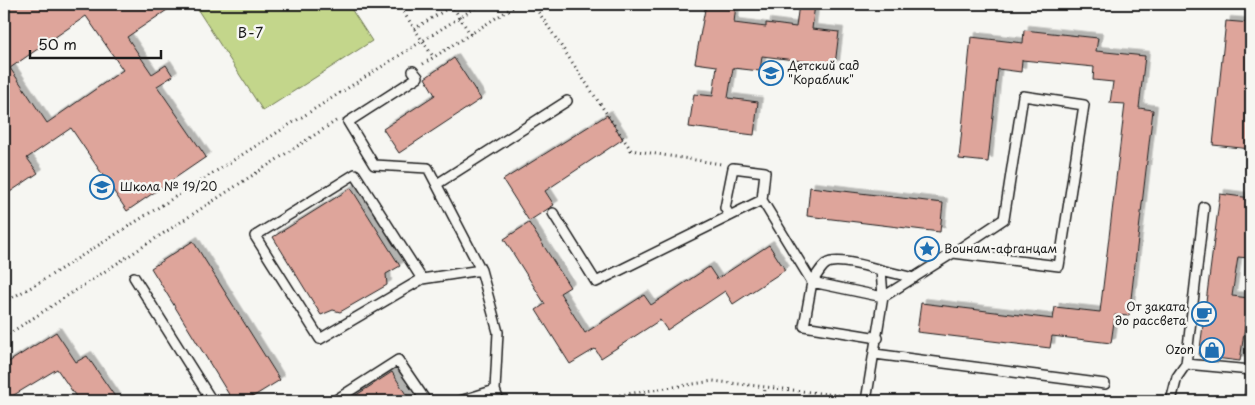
<svg xmlns="http://www.w3.org/2000/svg" width="1255" height="405" font-family="'Playpen Sans',sans-serif">
	<defs>
		<filter id="shadow"><feDropShadow dx="4.5" dy="-4.5" stdDeviation="0" flood-color="#0004"/></filter>
	</defs>
	<rect width="100%" height="100%" fill="#f6f6f2"/>
	<filter id="ink" filterUnits="userSpaceOnUse"><feTurbulence type="fractalNoise" baseFrequency=".02" numOctaves="2"/><feDisplacementMap in="SourceGraphic" scale="10" xChannelSelector="R" yChannelSelector="G"/><feConvolveMatrix kernelMatrix="1 2 1 2 8 2 1 2 1" color-interpolation-filters="sRGB"/></filter>
	<g filter="url(#ink)">
		<!-- grass -->
		<path fill="#c3d68b" stroke="#707954" d="M194,4H348L372,41L263,111Z"/>
		<!-- building -->
		<path fill="#dea59b" stroke="#1c1c1c" fill-rule="evenodd" filter="url(#shadow)" d="M4,4H176L127,37L152,74L166,65L173,76L157,86L206,157L127,211L71,128L27,158L38,173L4,196ZM86,16L123,70L47,123L10,68Z
			M706,4H736L734,23L766,27V23L796,27L799,4H815L812,29L839,32L835,65L762,56L760,71L733,68L728,98L758,102L754,135L689,127L694,94L713,96L717,66L695,63Z
			M1226,21L1251,23V149L1213,145Z
			M1024,30L1098,38L1096,51L1145,56L1139,108L1153,110L1129,316L1115,315L1111,343L1052,336L1050,348L917,332L921,303L1053,319L1055,307L1100,312L1125,104L1110,103L1113,82L1093,80L1094,67L1022,60L1021,72L998,69L988,162L959,159L971,37L1023,43Z
			M454,58L481,99L399,153L383,129L435,95L425,78Z
			M607,115L623,139L545,191L554,205L529,221L503,180Z
			M810,187L943,203L940,232L807,216Z
			M351,188L400,266L386,274L387,285L340,312L333,310L321,315L273,237Z
			M1220,194L1251,198L1249,258L1238,257L1232,296L1249,298L1240,361L1199,356Z
			M529,223L570,287L560,293L585,333L644,295L651,305L709,267L717,279L769,245L785,270L733,304L725,291L667,330L660,320L601,358L595,349L570,364L536,310L545,304L504,239Z
			M193,241L280,380L246,401H233L151,268Z
			M56,332L76,362L87,356L118,401H79L57,369L4,401V365Z
			M392,372L410,401H347Z"/>
		<g fill="none" stroke-linecap="round" stroke-linejoin="round">
			<defs>
				<path id="lane" d="M413,71L418,77L348,122L374,165L428,168L481,270L498,332L495,390L499,401
					M437,184L567,101
					M553,213L596,282L762,200L812,282C816,277 821,267 826,264C837,257 869,267 881,270L883,297L812,282L804,326L878,338
					M730,216L725,208L733,168L765,172L762,200
					M881,270L914,278
					M134,277L212,401
					M422,279L320,339L255,236L355,174L422,279L481,270
					M875,354L1105,384
					M1186,364L1251,370
					M41,401L45,399L47,401
					M334,401L398,360L426,401
					M460,401L495,390
					M866,401L883,297L953,253L1059,266L1084,105L1023,96L1004,219L953,253
					M1171,401L1177,377L1186,364L1204,207
					M1249,401L1251,385"/>
			</defs>
			<!-- lane casing -->
			<use href="#lane" stroke="#1c1c1c" stroke-width="12"/>
			<!-- path -->
			<path stroke="#1c1c1c" stroke-width="3" stroke-dasharray="1 4" stroke-linecap="butt" d="M398,4L434,58
				M451,4L471,35
				M533,4L631,150L721,164
				M414,29L455,4
				M423,64L518,4
				M4,302L37,284L481,4
				M4,337L336,121
				M878,400L889,401
				M580,401L713,381L854,397
				M764,401L765,387"/>
			<!-- lane -->
			<use href="#lane" stroke="#f6f6f2" stroke-width="9"/>
		</g>
	</g>
	<!-- icons -->
	<defs>
		<symbol id="school-ring" viewBox="-11 -11 22 22"><circle r="9.5" fill="#f6f6f2" stroke="#1f6fb2" stroke-width="1.5"/><path d="M0-5L7-2L0 1L-7-2ZM-4 1L0 2.5L4 1V4Q0 6-4 4Z" fill="#1f6fb2"/></symbol>
		<symbol id="sight-ring" viewBox="-11 -11 22 22"><circle r="9.5" fill="#f6f6f2" stroke="#1f6fb2" stroke-width="1.5"/><path d="M0-6L1.8-2.2L6-1.7L2.9 1.2L3.7 5.4L0 3.3L-3.7 5.4L-2.9 1.2L-6-1.7L-1.8-2.2Z" fill="#1f6fb2"/></symbol>
		<symbol id="cafe-ring" viewBox="-11 -11 22 22"><circle r="9.5" fill="#f6f6f2" stroke="#1f6fb2" stroke-width="1.5"/><path d="M-5.5-4.5H6V0H3Q3 3.5 0 3.5H-2.5Q-5.5 3.5-5.5 0ZM3-3.2v2h1.7v-2ZM-6 4.5H4V6H-6Z" fill="#1f6fb2"/></symbol>
		<symbol id="shop-ring" viewBox="-11 -11 22 22"><circle r="9.5" fill="#f6f6f2" stroke="#1f6fb2" stroke-width="1.5"/><path d="M-5-2.5h2.3a2.7 3.5 0 0 1 5.4 0H5L5.5 6h-11ZM-1.5-2.5h3a1.5 2.3 0 0 0-3 0Z" fill="#1f6fb2"/></symbol>
	</defs>
	<g fill-rule="evenodd">
		<use href="#school-ring" x="757" y="59" width="28" height="28"/>
		<use href="#school-ring" x="88" y="173" width="28" height="28"/>
		<use href="#sight-ring" x="913" y="235" width="28" height="28"/>
		<use href="#cafe-ring" x="1190" y="300" width="28" height="28"/>
		<use href="#shop-ring" x="1198" y="336" width="28" height="28"/>
	</g>
	<g text-anchor="middle" stroke-width="5" stroke-linejoin="round" paint-order="stroke">
		<!-- poi labels -->
		<g font-size="12" fill="#1c1c1c" stroke="#f6f6f2" text-anchor="start">
			<text x="788" y="70">Детский сад<tspan x="788" dy="14">"Кораблик"</tspan></text>
			<text x="120" y="191">Школа № 19/20</text>
			<text x="944" y="253">Воинам-афганцам</text>
			<text x="1186" y="311" text-anchor="end">От заката<tspan x="1186" dy="14">до рассвета</tspan></text>
			<text x="1194" y="354" text-anchor="end">Ozon</text>
		</g>
		<!-- neighbourhood labels -->
		<g font-size="14" letter-spacing="1" fill="#1c1c1c" stroke="#f6f6f2">
			<text x="251" y="38">В-7</text>
		</g>
	</g>
	<!-- margin -->
	<rect width="1255" height="405" fill="none" stroke="#f6f6f2" stroke-width="20"/>
	<rect x="10" y="10" width="1235" height="385" fill="none" stroke="#1c1c1c" stroke-width="2" filter="url(#ink)"/>
	<!-- scale -->
	<path d="M30 50v8h131v-8" fill="none" stroke="#1c1c1c" stroke-width="2.5"/>
	<text x="38" y="50" font-size="15" fill="#1c1c1c" stroke="#f6f6f2" stroke-width="4" paint-order="stroke">50 m</text>
</svg>
